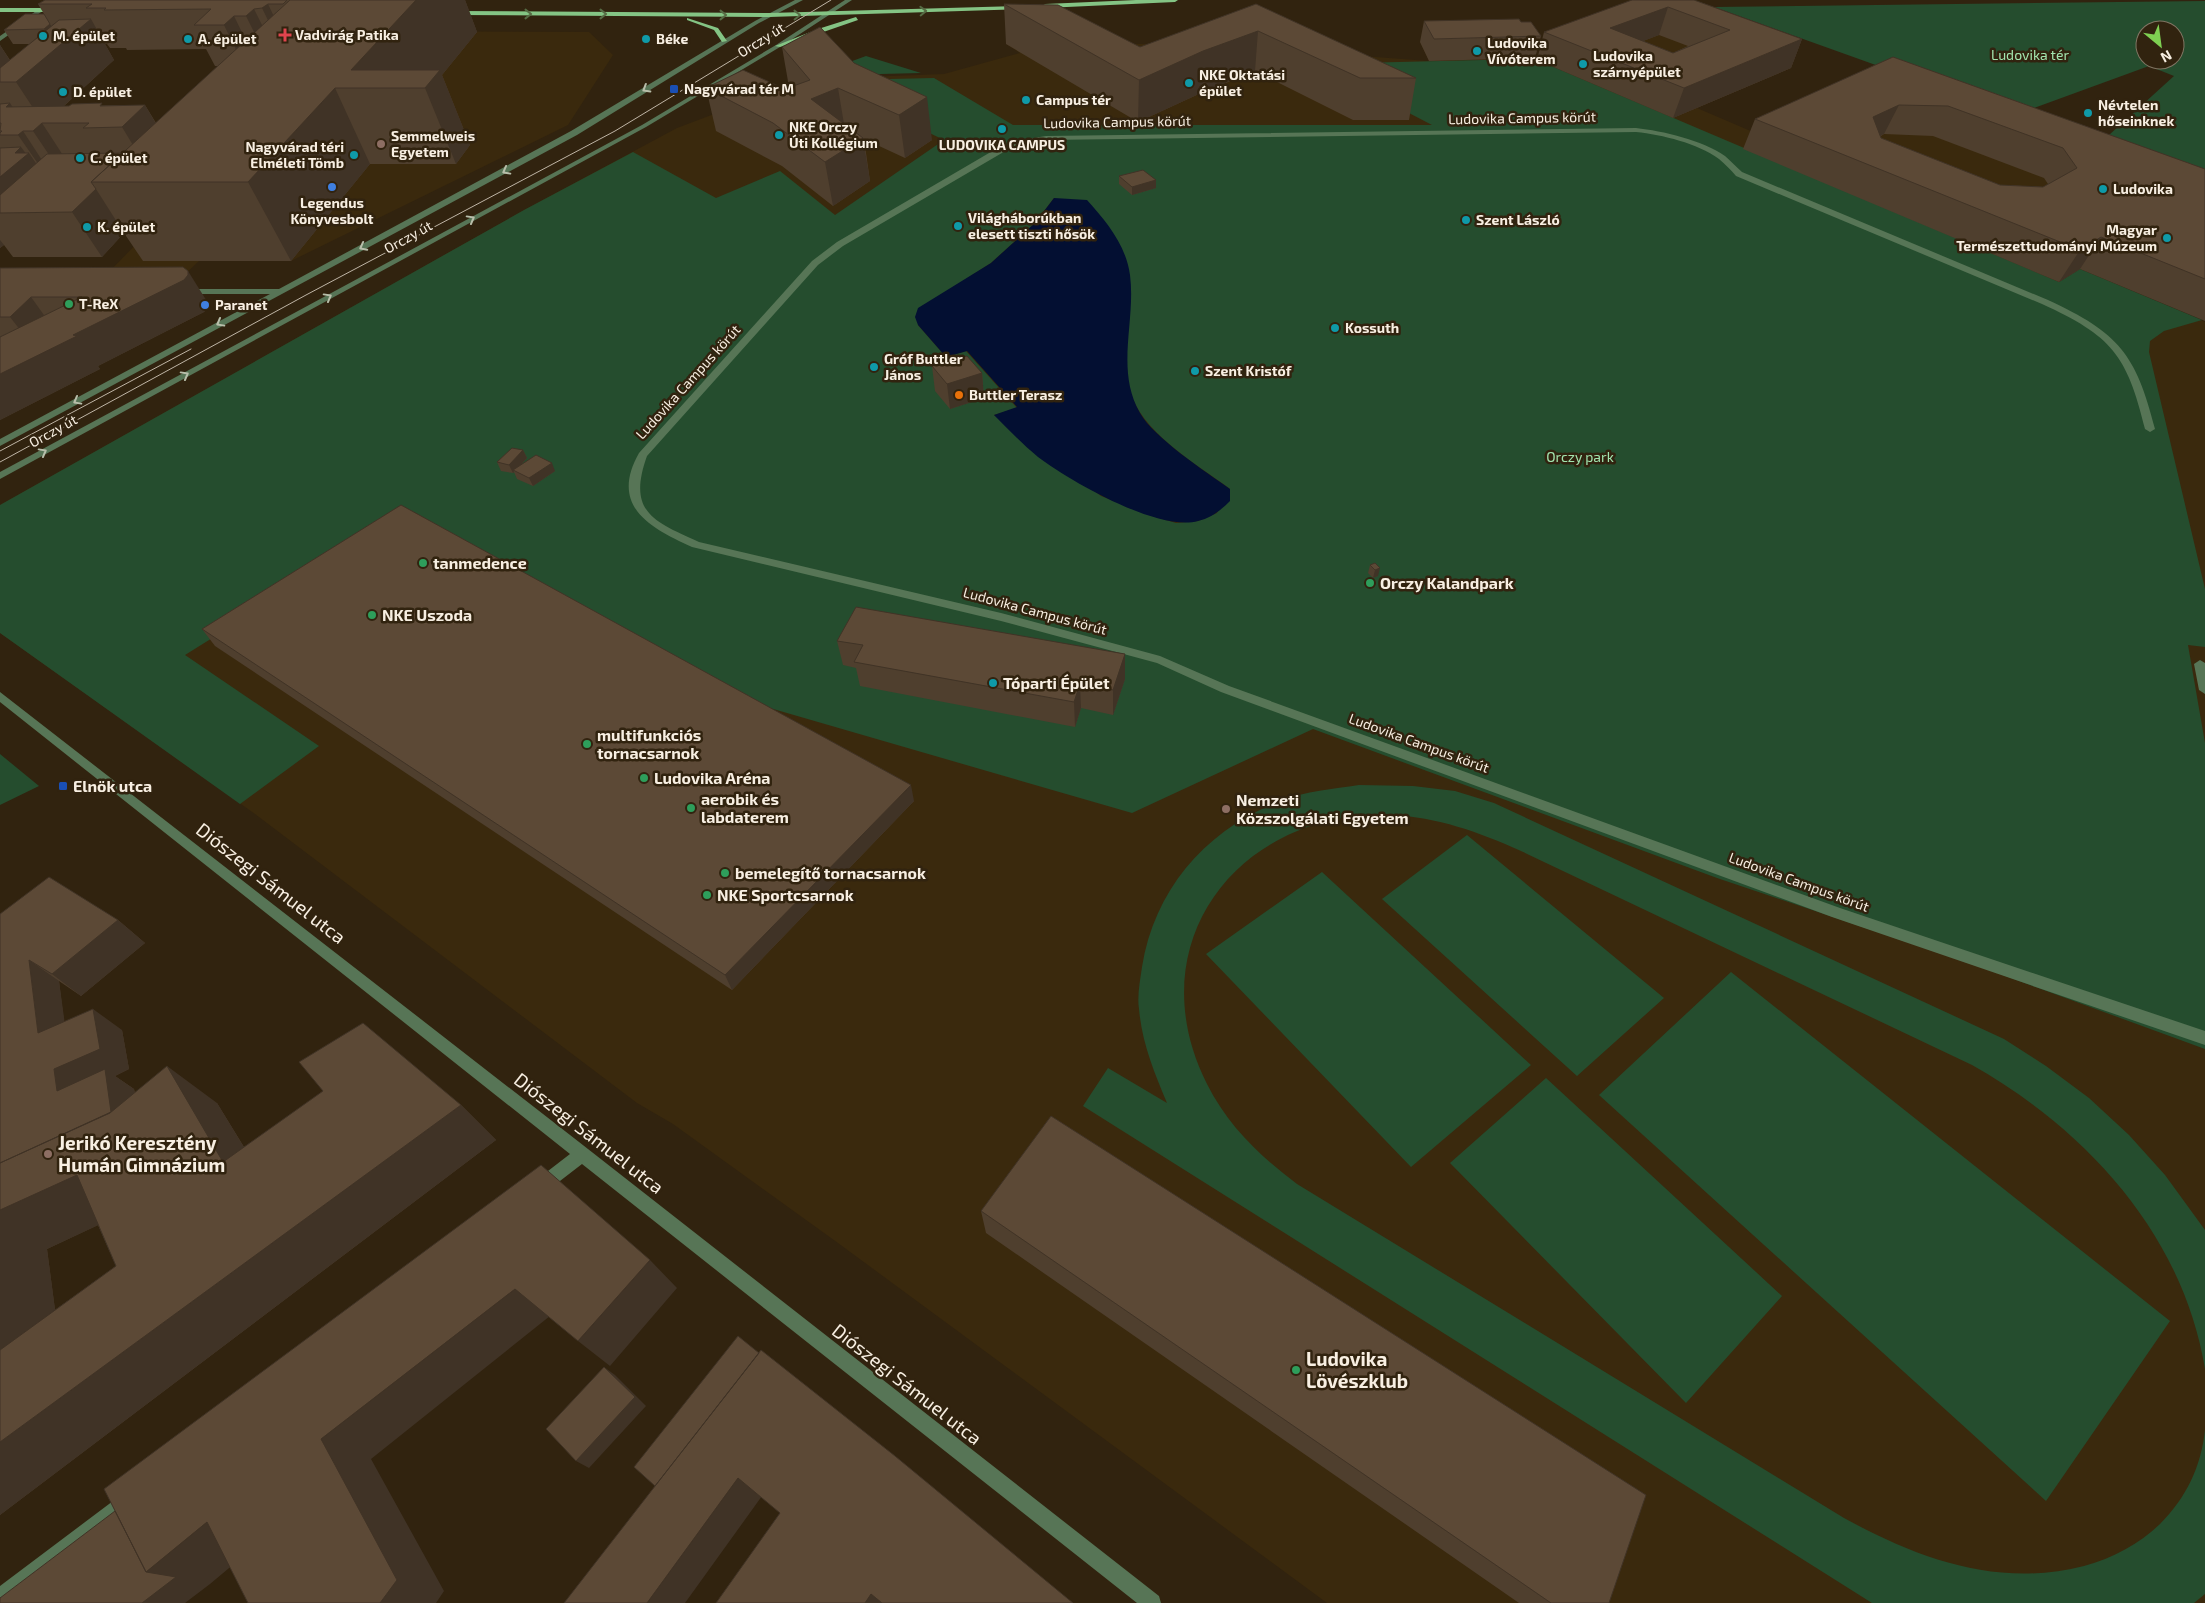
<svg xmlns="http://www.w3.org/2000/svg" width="2205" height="1603" font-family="'Exo 2',sans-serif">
	<rect width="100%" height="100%" fill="#31230f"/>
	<!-- built -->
	<path fill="#3a290d" d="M1654,16L1791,68L1697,108L1767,138L1879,87L2189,201L2080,269L2205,322V1603H1327L838,1243L673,1124L637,1103L255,814L0,633V505L524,210L677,128L738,105L836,78L944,74L1020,53L1006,44H1252L1335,54L1429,61L1420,42L1514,41L1526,44L1535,58L1524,59L1537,60Z
		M344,31L589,32L613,55L568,125L291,261H199L180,279L105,276Z"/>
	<!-- green -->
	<path fill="#254d2e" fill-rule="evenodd" d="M2205,1V182L2129,148L2109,135L2174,76L2149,66L2034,108L1965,97L1714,7ZM2145,30H2175V60H2145Z
		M866,56L921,73L840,75L833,68Z
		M1524,59L1537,60L2059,282L2080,269L2202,320L2164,331L2150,341L2149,352L2205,589V647L2188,645L2205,743V1049L1981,967L1717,878L1313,729L1132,813L728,696L414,512L185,655L319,746L240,804L0,633V505L524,210L633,152L716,198L780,171L835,215L944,140L867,103L845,80L934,78L1013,125H1432L1315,64ZM1054,198L1131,293C1129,322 1122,361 1129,388C1140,432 1195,463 1230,489L1217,513L1198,521L1176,523L1152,516L1101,496L994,415L1017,408L966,351L946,357L918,325L963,281L991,263L1035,223Z
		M0,754L39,786L0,805Z
		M1359,785L1413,786L1455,791L1494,803L2004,1039L2046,1066L2089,1098L2129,1135L2165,1175L2205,1230V1369C2183,1235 2087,1130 1972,1065L1521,851C1479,832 1437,817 1391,815C1239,810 1136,943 1207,1084C1228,1126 1261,1157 1297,1184L1844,1518C1919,1559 1998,1588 2084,1566C2113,1558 2139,1544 2160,1524C2186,1498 2201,1467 2205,1430V1594L2194,1603H1872L1083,1106L1108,1068L1167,1103C1154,1072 1142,1043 1139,1009C1137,996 1140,981 1142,967C1155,888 1207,829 1281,801C1306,791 1333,789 1359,785Z
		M1467,835L1664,998L1577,1076L1382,899Z
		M1322,872L1531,1065L1411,1167L1206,954Z
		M1731,972L2170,1321L2046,1501L1599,1095Z
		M1546,1078L1782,1296L1686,1403L1450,1163Z"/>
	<!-- water -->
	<path fill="#030f32" d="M1054,198L1087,200C1106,221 1126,245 1130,275C1136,321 1115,370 1140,413C1153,437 1206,472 1230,489V501C1221,510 1211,518 1198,521C1158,532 1070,481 1038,457C1022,444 1008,429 994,415L1017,407L967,351L946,357L918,325L915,317L918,308L991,263L1035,223Z"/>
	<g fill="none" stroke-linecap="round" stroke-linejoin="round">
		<!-- minor -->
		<path fill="#577556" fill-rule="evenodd" d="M795,0H803L759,23L577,135L0,446V439L270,294H183L180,293V289H279L571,131L755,21Z
			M845,0H852L780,47L646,127L0,479V472L642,125L776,45Z
			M39,9L44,10L0,41V36Z
			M1636,128C1663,131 1702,140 1725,156C1731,161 1736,167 1742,172L2048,300C2119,333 2136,354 2155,429L2150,432L2145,429C2127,355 2112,336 2042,304L1736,176C1731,170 1725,164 1719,159C1697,143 1663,135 1636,132L1046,140L1022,144L1007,150L843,246L818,265L647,456C627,512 653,521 699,542L1001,613L1160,656L1229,686L1840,908L2205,1031V1045L1832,917L1221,692L1157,663L1001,621L692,547C650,528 609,506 639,453L812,261L837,242L1001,146L1021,140L1046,136Z
			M2200,660L2205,663V694L2199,690L2194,664Z
			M0,692L588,1149L1159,1596L1161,1603H1137L582,1164L547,1191L541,1194L535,1191L533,1186L535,1181L570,1154L0,702Z
			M127,1492L133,1495L136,1501L133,1507L9,1603H0V1586L121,1495Z"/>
		<!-- major -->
		<path fill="#84c484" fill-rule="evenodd" d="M1136,0H1178L1175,2L1045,8L1042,6L1045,4Z
			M1020,6L1022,9L769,17L455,15L452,13L455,11L769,13Z
			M0,8H57L60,10L57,12H0Z
			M856,17L858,20L780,47L775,46L818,29Z
			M687,18L718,28L727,41L722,42L714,30L687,20Z"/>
		<!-- tram -->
		<path stroke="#bfb5a6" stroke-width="1" d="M0,451L191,349
			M0,462L306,295L615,131L831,0"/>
	</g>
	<!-- wall -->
	<path fill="#4f3f2e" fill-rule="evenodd" d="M45,0H465L477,32L442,75L470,145L456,164H370L291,261H143L124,233L102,257H13L4,245L0,248V45L10,60L30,44H13L4,30L44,14L38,4ZM105,44H107L110,48H126L127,50L206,49L215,66H218L156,123L145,105L64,106L114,60Z
		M1694,0L1802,39L1791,68L1673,118L1537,60L1544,32ZM1659,35L1688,46L1673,53L1643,41Z
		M1004,4L1140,47L1256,4L1416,78L1409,120H1353L1255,71L1201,93L1138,122L1006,44Z
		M1424,21L1521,22L1541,36L1535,58L1429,61L1420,42Z
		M782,47L854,63L932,140L905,158L864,139L870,181L833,206L782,166L716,131L706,88L785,89L789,87Z
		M1893,57L2205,169V321L2080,269L2059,282L1743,149L1755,119ZM1884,134L1933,136L2044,178L2048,184L2043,187L2000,185L1881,138V136Z
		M1119,176L1156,180V188L1132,195L1119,184Z
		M0,268L208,303V307L204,312L98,366L100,369L0,420Z
		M932,366L982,373L984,398L950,409L935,391Z
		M523,450L527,458L520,466L555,471L533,486L517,479L514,472L513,473L501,471L497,462Z
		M1375,563L1378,576L1373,578L1368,573L1370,565Z
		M202,629L914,801L732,990L215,646Z
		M837,641L1125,679L1113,715L1081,708L1075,727L860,686L856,668L843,665Z
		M0,914L118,920L145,943L81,996L59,981L64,1022L122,1030L129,1069L115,1076L134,1089L135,1093L217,1103L244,1147L461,1105L496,1140L0,1515ZM98,1225L116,1266L55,1310L47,1249Z
		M981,1211L1609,1603H1519L986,1233Z"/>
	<!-- shaded-wall -->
	<path fill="#403326" d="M416,0H465L477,32L442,75L470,145L456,164L425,88L351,70Z
		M268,4L287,44L282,49L262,8Z
		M1668,7L1659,35L1604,56L1610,28Z
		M254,9L274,49L266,56L246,16Z
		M234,16L254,57L244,66L224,25Z
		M91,19L114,60L45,123H43L16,82H0V45L21,78Z
		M50,24L59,39L53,44L44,29Z
		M1258,31L1255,71L1201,93L1138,122L1139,80L1203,51Z
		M1802,39L1791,68L1673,118L1684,88Z
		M335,88L370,164L291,261L248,182Z
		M838,88L845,130L811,99Z
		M927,97L932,140L905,158L899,115Z
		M10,103L28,131H23L51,174L48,178L18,135L6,107Z
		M145,105L170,148L148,170L122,127Z
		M1899,105L1884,134L1859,147L1873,117Z
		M42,123L70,166L62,174L33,131Z
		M863,138L870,181L833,206L825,162Z
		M21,147L27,155L29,153L59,197L0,213V177L15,153Z
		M1156,180V188L1132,195V187Z
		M96,189L124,233L102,257L72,212Z
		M2101,237L2080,269L2059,282L2080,250Z
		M0,240L4,245L0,248Z
		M188,271L208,303V307L204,312L98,366L100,369L0,420V374Z
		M31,297L54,329L35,349L10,317Z
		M982,373L984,398L950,409L947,384Z
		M523,450L527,458L515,471L513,470L514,472L513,473L509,465Z
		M552,463L555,471L533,486L529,478Z
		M1380,568L1378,576L1373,578L1375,570Z
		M1125,654V679L1113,715V690Z
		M1080,684L1081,708L1075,727L1074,702Z
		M911,785L914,801L732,990L725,975Z
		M118,920L145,943L81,996L52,974Z
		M29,960L59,981L69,1054L38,1033Z
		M93,1009L122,1030L129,1069L115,1076L134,1089L142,1138L135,1208L47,1249L64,1377L0,1354V1191L57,1091L54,1069Z
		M167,1066L217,1103L273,1195L223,1162Z
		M461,1105L496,1140L0,1515V1442Z
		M650,1260L677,1288L610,1366L578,1341Z
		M515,1289L550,1316L371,1459L444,1591L436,1603H380L321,1439Z
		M604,1367L615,1375L646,1406L589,1468L576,1461Z
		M738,1478L762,1496L685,1603H647Z
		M207,1522L266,1537L210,1584L185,1603H142L146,1572Z
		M871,1594L885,1603H865Z"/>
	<!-- building -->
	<path fill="#5c4936" stroke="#403326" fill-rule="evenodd" d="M45,0H287L283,4H268L262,8L254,9L246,16H234L224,25H194L211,9L104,10L106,8H86L92,4H38Z
		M290,0H416L351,70H440L425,88H335L248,182H91Z
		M1632,0H1694L1802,39L1684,88L1544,32ZM1668,7L1730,30L1673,53L1610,28Z
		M1004,4L1058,5L1140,47L1256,4L1416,78H1360L1258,31L1203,51L1139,80Z
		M25,14H44L50,24L44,29L4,30Z
		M91,19L16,82H0V68L59,20Z
		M1519,19L1521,22H1531L1541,36L1434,39L1424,21Z
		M820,27L854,63L927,97L899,115L838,88L811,99L863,138L825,162L773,123L706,88L743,70L785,89L810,80L782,47Z
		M1893,57L2205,169V279L2101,237L2080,250L1755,119ZM1899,105L1948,106L2063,148L2077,168L2043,187L2000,185L1881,138L1873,117Z
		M10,103L6,107L69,106L72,104L102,103L100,106L145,105L122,127L83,128L89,123H42L33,131H23L18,135H0V133L2,131H0L1,123H0V104Z
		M21,147L15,153H29L0,177V148Z
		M123,153L91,182L96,189L72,212L0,213V195L47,154Z
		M1143,170L1156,180L1132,187L1119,176Z
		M183,267L188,271V275L184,280L73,335L77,336L0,374V337L82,297H31L10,317H0V268Z
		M967,356L982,373L947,384L932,366Z
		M512,448L523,450L509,465L497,462Z
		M536,455L552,463L529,478L513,470Z
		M401,505L911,785L725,975L202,629Z
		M1375,563L1380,568L1375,570L1370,565Z
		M856,607L1125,654L1113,690L1080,684L1074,702L854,662L863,645L837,641Z
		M49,877L118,920L52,974L29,960L38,1033L93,1009L100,1049L54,1069L57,1091L105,1069L111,1112L0,1163V914Z
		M363,1023L461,1105L0,1442V1350L116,1266L77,1175L0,1210V1163L110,1113L167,1066L223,1162L323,1091L299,1062Z
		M1051,1116L1646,1495L1609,1603H1551L981,1211Z
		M541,1165L650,1260L578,1341L515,1289L321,1439L397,1580L380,1603H248L207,1522L146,1572L104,1489Z
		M738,1336L759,1353L655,1486L634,1467Z
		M761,1350L895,1456L1073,1603H882L871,1594L865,1603H716L780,1513L738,1478L647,1603H564Z
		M604,1367L635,1397L576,1461L546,1429Z
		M115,1511L146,1572L176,1577L142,1603H0V1598Z"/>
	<!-- one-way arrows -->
	<defs><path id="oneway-chevron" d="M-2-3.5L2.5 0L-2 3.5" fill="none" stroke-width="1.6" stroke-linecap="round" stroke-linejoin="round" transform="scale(1.25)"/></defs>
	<g stroke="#566b44">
		<use href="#oneway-chevron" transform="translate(923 11) rotate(-2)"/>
		<use href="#oneway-chevron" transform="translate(528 14)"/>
		<use href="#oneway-chevron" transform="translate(603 14)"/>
		<use href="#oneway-chevron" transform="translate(723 15)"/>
		<use href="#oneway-chevron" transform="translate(797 15) rotate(-1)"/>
	</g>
	<g stroke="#b8beaa">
		<use href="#oneway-chevron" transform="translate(646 89) rotate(149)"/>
		<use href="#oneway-chevron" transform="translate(506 171) rotate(151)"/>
		<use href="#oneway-chevron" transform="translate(471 219) rotate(-29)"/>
		<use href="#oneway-chevron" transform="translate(363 247) rotate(152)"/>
		<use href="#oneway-chevron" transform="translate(328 297) rotate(-29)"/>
		<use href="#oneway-chevron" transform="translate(220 323) rotate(151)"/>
		<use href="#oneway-chevron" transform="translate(185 375) rotate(-29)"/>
		<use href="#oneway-chevron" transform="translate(77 401) rotate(151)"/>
		<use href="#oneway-chevron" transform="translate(43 452) rotate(-29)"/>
	</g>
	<!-- markers -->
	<path fill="#e0444e" stroke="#31230f" stroke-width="2" d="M282.5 27.5h5v5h5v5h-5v5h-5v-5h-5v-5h5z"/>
	<g fill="#0f9aa8" stroke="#31230f" stroke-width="2">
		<circle cx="43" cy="36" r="5"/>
		<circle cx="188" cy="39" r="5"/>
		<circle cx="646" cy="39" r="5"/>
		<circle cx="1477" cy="51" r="5"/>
		<circle cx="1583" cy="64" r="5"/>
		<circle cx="1189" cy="83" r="5"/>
		<circle cx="63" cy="92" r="5"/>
		<circle cx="1026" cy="100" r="5"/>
		<circle cx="2088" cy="113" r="5"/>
		<circle cx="1002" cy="129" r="5"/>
		<circle cx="779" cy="135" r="5"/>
		<circle cx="354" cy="155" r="5"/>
		<circle cx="80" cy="158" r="5"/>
		<circle cx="2103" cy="189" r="5"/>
		<circle cx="1466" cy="220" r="5"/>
		<circle cx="958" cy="226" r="5"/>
		<circle cx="87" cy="227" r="5"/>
		<circle cx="2167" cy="238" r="5"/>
		<circle cx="1335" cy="328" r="5"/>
		<circle cx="874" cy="367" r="5"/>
		<circle cx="1195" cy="371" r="5"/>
		<circle cx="993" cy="683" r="5"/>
	</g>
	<g fill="#1a4fb4" stroke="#31230f" stroke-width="2">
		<rect x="669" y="84" width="10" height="10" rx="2.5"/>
		<rect x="58" y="781" width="10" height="10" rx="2.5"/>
	</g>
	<g fill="#8d6e63" stroke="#31230f" stroke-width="2">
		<circle cx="381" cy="144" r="5"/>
		<circle cx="1226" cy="809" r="5"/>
		<circle cx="48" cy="1154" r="5"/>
	</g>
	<g fill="#3f7fe0" stroke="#31230f" stroke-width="2">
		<circle cx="332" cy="187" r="5"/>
		<circle cx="205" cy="305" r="5"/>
	</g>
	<g fill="#2e9e5b" stroke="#31230f" stroke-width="2">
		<circle cx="69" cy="304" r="5"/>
		<circle cx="423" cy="563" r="5"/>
		<circle cx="1370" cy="583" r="5"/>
		<circle cx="372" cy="615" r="5"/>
		<circle cx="587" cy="744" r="5"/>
		<circle cx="644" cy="778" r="5"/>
		<circle cx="691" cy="808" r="5"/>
		<circle cx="725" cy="873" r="5"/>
		<circle cx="707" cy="895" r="5"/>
		<circle cx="1296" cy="1370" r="5"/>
	</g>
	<circle fill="#e8710a" stroke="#31230f" stroke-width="2" cx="959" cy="395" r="5"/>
	<g text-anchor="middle" stroke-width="5" stroke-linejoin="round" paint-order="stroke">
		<!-- far-poi labels -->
		<g font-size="14" font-weight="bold" fill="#f8efe2" stroke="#31230f" text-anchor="start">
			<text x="295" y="40">Vadvirág Patika</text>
			<text x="53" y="41">M. épület</text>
			<text x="198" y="44">A. épület</text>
			<text x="656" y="44">Béke</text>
			<text x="1487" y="48">Ludovika<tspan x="1487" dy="16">Vívóterem</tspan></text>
			<text x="1593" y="61">Ludovika<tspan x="1593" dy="16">szárnyépület</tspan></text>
			<text x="1199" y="80">NKE Oktatási<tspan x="1199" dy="16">épület</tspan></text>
			<text x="684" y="94">Nagyvárad tér M</text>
			<text x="73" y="97">D. épület</text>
			<text x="1036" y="105">Campus tér</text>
			<text x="2098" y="110">Névtelen<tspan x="2098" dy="16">hőseinknek</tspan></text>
			<text x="789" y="132">NKE Orczy<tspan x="789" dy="16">Úti Kollégium</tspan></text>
			<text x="391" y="141">Semmelweis<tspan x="391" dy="16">Egyetem</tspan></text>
			<text x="1002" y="150" text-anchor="middle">LUDOVIKA CAMPUS</text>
			<text x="344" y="152" text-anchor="end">Nagyvárad téri<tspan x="344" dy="16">Elméleti Tömb</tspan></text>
			<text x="90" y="163">C. épület</text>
			<text x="2113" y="194">Ludovika</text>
			<text x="332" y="208" text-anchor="middle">Legendus<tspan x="332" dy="16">Könyvesbolt</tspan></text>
			<text x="968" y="223">Világháborúkban<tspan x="968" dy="16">elesett tiszti hősök</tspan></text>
			<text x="1476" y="225">Szent László</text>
			<text x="97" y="232">K. épület</text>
			<text x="2157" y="235" text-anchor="end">Magyar<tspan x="2157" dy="16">Természettudományi Múzeum</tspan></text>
			<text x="79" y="309">T-ReX</text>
			<text x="215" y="310">Paranet</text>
			<text x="1345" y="333">Kossuth</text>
			<text x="884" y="364">Gróf Buttler<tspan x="884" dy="16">János</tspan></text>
			<text x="1205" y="376">Szent Kristóf</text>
			<text x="969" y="400">Buttler Terasz</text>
		</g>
		<!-- far-street labels -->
		<g font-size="14" fill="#f8efe2" stroke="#31230f">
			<text transform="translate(761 40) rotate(-32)" y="5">Orczy út</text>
			<text transform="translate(1522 118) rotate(-1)" y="5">Ludovika Campus körút</text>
			<text transform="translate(1117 122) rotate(-1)" y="5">Ludovika Campus körút</text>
			<text transform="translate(408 237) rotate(-29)" y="5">Orczy út</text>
			<text transform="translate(688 382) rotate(-48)" y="5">Ludovika Campus körút</text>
			<text transform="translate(53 431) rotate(-29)" y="5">Orczy út</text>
			<text transform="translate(1035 611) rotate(15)" y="5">Ludovika Campus körút</text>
			<text transform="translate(1419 743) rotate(20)" y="5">Ludovika Campus körút</text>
			<text transform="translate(1799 882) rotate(20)" y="5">Ludovika Campus körút</text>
		</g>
		<!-- far-park labels -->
		<g font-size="14" fill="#a2e5af" stroke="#31230f">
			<text x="2030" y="60">Ludovika tér</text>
			<text x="1580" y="462">Orczy park</text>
		</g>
		<!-- poi labels -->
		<g font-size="16" font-weight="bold" fill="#f8efe2" stroke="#31230f" text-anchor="start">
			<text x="433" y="569">tanmedence</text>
			<text x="1380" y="589">Orczy Kalandpark</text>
			<text x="382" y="621">NKE Uszoda</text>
			<text x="1003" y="689">Tóparti Épület</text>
			<text x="597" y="741">multifunkciós<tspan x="597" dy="18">tornacsarnok</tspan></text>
			<text x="654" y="784">Ludovika Aréna</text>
			<text x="73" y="792">Elnök utca</text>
			<text x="701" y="805">aerobik és<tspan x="701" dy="18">labdaterem</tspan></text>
			<text x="1236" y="806">Nemzeti<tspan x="1236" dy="18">Közszolgálati Egyetem</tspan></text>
			<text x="735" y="879">bemelegítő tornacsarnok</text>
			<text x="717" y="901">NKE Sportcsarnok</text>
		</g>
		<!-- near-street labels -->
		<g font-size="19" fill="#f8efe2" stroke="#31230f">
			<text transform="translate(271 883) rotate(38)" y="7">Diószegi Sámuel utca</text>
			<text transform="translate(589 1133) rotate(38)" y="7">Diószegi Sámuel utca</text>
			<text transform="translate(907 1384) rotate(38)" y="7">Diószegi Sámuel utca</text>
		</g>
		<!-- near-poi labels -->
		<g font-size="19" font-weight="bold" fill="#f8efe2" stroke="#31230f" text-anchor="start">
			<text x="58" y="1150">Jerikó Keresztény<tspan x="58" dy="22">Humán Gimnázium</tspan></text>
			<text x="1306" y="1366">Ludovika<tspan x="1306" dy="22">Lövészklub</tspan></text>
		</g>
	</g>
	<!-- north arrow -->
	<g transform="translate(2160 45) rotate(151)"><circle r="24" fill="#31230f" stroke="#817563"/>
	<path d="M0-4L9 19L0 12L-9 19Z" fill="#7fd052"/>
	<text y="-8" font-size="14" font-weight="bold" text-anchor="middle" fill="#f8efe2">N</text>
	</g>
</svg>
